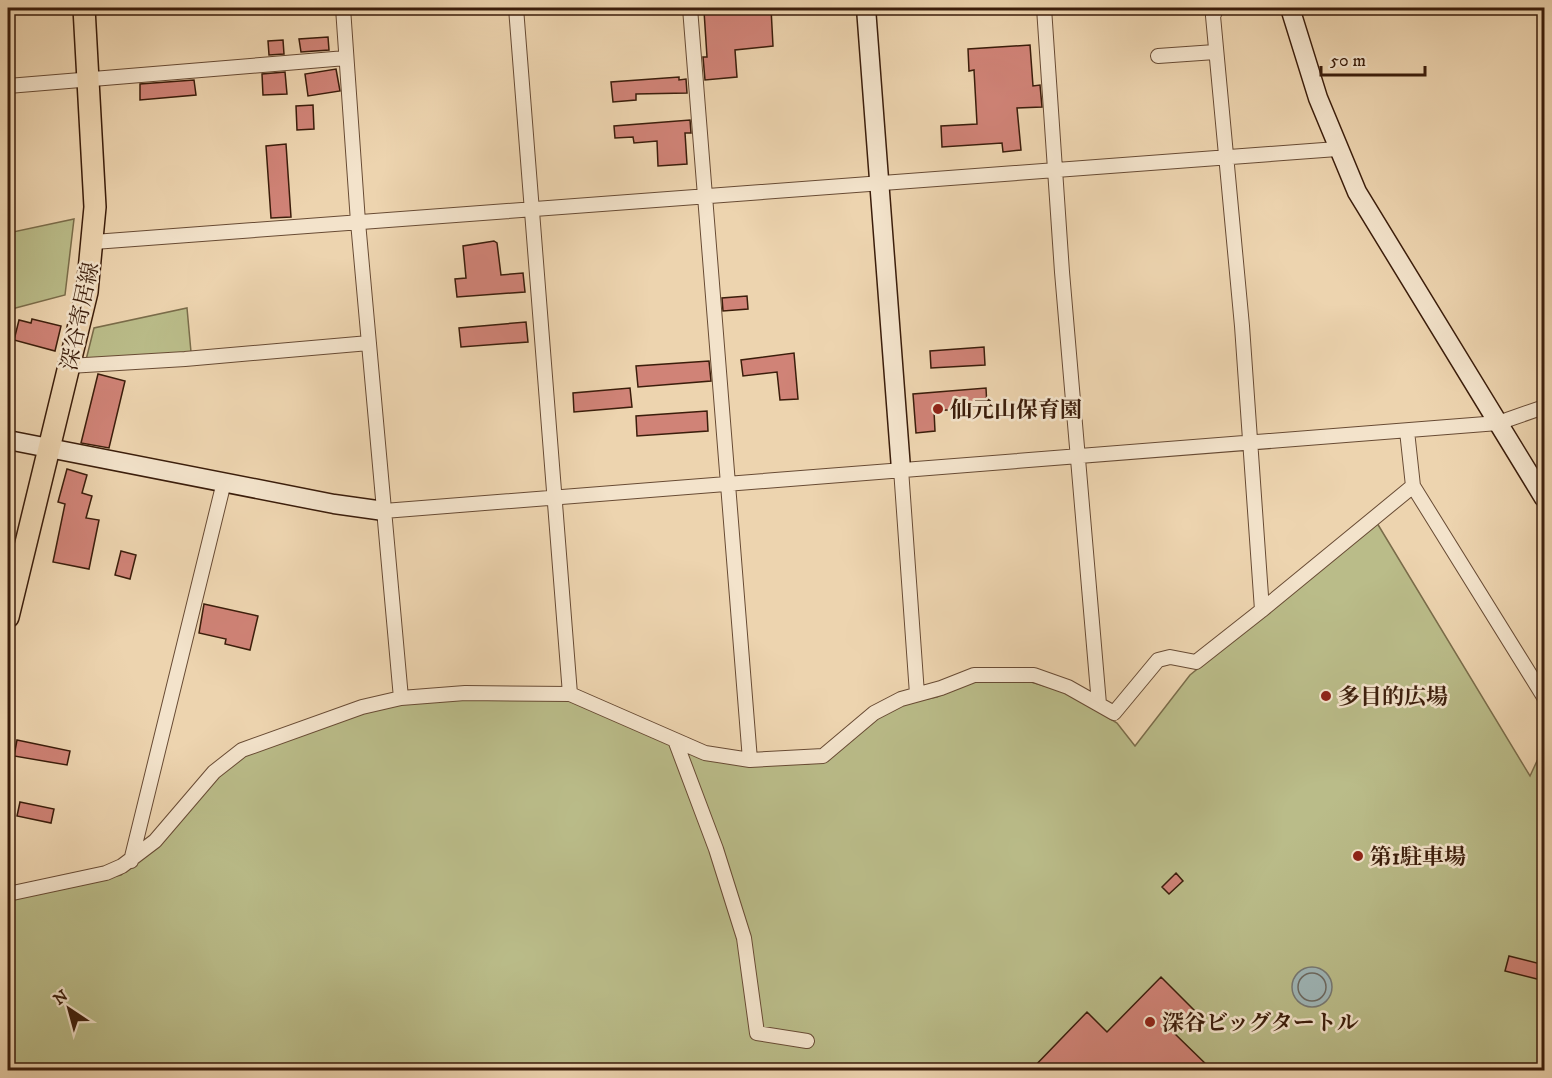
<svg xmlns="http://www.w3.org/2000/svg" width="1552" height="1078" font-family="'IM FELL DW Pica','Noto Serif JP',serif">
	<rect width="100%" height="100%" fill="#edd4af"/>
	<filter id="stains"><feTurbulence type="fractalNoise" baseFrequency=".00333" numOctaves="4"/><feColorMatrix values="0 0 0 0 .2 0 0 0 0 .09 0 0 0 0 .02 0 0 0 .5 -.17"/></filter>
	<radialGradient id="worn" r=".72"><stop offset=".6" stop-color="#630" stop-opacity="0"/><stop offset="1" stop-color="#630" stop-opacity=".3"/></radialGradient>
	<!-- green -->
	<path fill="#babc89" stroke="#7a6c4a" stroke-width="1.5" d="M74,219L65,295L8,310V233Z
		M187,308L191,352L86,360L94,328Z
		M1377,523L1530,776L1544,746V1070H8V898L121,875L153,849L221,770L244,756L308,729L402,702L468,698L573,699L738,764H808L826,759L874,720L902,704L937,697L965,684L986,680L1031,682L1065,692L1101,713L1117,723L1135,746L1190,675Z"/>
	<!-- water -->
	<path fill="#9eb5b6" stroke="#767872" stroke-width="1.5" d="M1292 987a20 20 0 1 1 40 0a20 20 0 1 1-40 0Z"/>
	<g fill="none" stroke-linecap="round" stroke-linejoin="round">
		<!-- shore -->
		<path stroke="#6c6960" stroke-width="1.5" d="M1298 987a14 14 0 1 1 28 0a14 14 0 1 1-28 0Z"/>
	</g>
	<!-- building -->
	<path fill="#d08377" stroke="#3b1d0b" stroke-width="1.5" d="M743,8H771L773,46L735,50L737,77L705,80L703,57H707L704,11Z
		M328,37L329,50L301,52L299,39Z
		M283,40L284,54L269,55L268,41Z
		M1030,45L1033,86L1040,85L1042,107L1017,108L1021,150L1003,152L1002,143L942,147L941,126L977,124L974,70L969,71L968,49Z
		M336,69L340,91L308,96L305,74Z
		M285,72L287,94L263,95L262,74Z
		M679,77V80L686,79L687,93L636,94V100L613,102L611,82Z
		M194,80L196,95L140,100V84Z
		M313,105L314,129L297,130L296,106Z
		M690,120L691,133H685L687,164L658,166L657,141L634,143L633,137L615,138L614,126Z
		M286,144L291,217L271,218L266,146Z
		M494,241L497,243L501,275L523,273L525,292L457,297L455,279L466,278L463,246Z
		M747,296L748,309L723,311L722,298Z
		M32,319L61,326L55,351L14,340L19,320L31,323Z
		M526,322L528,342L461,347L459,328Z
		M984,347L985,365L931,368L930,351Z
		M794,353L798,399L780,400L777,372L743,376L741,360Z
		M709,361L711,381L638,387L636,366Z
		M98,374L125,381L109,448L81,443Z
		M630,388L632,407L574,412L573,393Z
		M986,388L987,407L934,411L935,431L916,433L913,394Z
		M707,411L708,431L637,436L636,416Z
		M67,469L87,475L82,493L92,496L86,518L99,520L89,569L53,562L65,504L58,502Z
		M121,551L136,555L130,579L115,575Z
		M204,604L258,616L250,650L225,644L226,639L199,633Z
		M17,740L70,751L67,765L14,756Z
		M20,802L54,809L51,823L17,816Z
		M1176,873L1183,881L1169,894L1162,887Z
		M1509,956L1545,965V981L1505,971Z
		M1161,977L1194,1010L1173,1032L1213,1071H1030L1087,1012L1107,1032Z"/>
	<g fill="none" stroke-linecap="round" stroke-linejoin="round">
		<defs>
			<path id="street" d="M343,8L358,222L401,698
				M516,8L570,694
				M690,8L750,760
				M1044,8L1062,272L1099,704
				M1217,8L1213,16L1242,326L1262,610L1413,486L1407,431
				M1158,56L1215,52
				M8,86L346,58
				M94,242L1337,149
				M69,366L185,359L369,343
				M901,469L917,694
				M1413,486L1544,697
				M384,511L1498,423L1544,407
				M675,740L716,849L744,938L757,1033L807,1041
				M131,861L224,482
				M8,894L106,873L122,866L155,841L214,772L242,750L362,707L401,698L465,693L570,694L705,753L750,760L823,756L874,713L901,699L941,688L974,675H1034L1068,687L1114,713L1158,660L1170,657L1196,662L1262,610"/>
			<path id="secondary" d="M866,8L901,469
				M1290,8L1318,98L1357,192L1544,498
				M8,440L334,504L384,511"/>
			<path id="primary" d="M8,617L87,292L95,207L84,8"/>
		</defs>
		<!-- street casing -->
		<use href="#street" stroke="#684b34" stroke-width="16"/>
		<!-- secondary casing -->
		<use href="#secondary" stroke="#3b1d0b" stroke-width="21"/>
		<!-- primary casing -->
		<use href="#primary" stroke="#3b1d0b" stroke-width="24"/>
		<!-- street -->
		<use href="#street" stroke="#f3e3cb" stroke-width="14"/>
		<!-- secondary -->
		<use href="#secondary" stroke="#f3e3cb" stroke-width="18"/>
		<!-- primary -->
		<use href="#primary" stroke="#edd4af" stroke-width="21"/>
	</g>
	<!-- markers -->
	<g fill="#8f2418" stroke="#f3e3cb" stroke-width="2">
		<circle cx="938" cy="409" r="6"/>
		<circle cx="1326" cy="696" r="6"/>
		<circle cx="1358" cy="856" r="6"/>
		<circle cx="1150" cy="1022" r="6"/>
	</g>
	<g text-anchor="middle" stroke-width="5" stroke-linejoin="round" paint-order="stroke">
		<!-- street labels -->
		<g font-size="22" fill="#3b1d0b" stroke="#f3e3cb">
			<text transform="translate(79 316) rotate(-78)" y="8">深谷寄居線</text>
		</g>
		<!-- poi labels -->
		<g font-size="22" font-weight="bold" fill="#3b1d0b" stroke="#f3e3cb" text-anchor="start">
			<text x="950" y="417">仙元山保育園</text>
			<text x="1338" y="704">多目的広場</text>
			<text x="1370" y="864">第1駐車場</text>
			<text x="1162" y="1030">深谷ビッグタートル</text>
		</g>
	</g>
	<!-- margin -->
	<rect width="1552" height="1078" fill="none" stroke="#edd4af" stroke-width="30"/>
	<rect x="9" y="9" width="1534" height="1060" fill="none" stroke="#3b1d0b" stroke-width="3"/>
	<rect x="15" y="15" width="1522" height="1048" fill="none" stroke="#3b1d0b" stroke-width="1.5"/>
	<!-- north arrow -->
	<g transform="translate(69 1009) rotate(324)" stroke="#f3e3cb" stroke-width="4.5" paint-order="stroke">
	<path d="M0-4.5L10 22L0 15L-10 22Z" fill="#3b1d0b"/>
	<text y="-9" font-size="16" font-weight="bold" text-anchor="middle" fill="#3b1d0b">N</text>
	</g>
	<!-- scale -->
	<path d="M1321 66v9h104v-9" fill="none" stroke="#3b1d0b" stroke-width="3"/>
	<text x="1330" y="66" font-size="18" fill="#3b1d0b" stroke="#f3e3cb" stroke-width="4.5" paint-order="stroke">50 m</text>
	<rect width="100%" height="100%" filter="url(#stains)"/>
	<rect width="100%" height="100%" fill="url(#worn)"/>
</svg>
